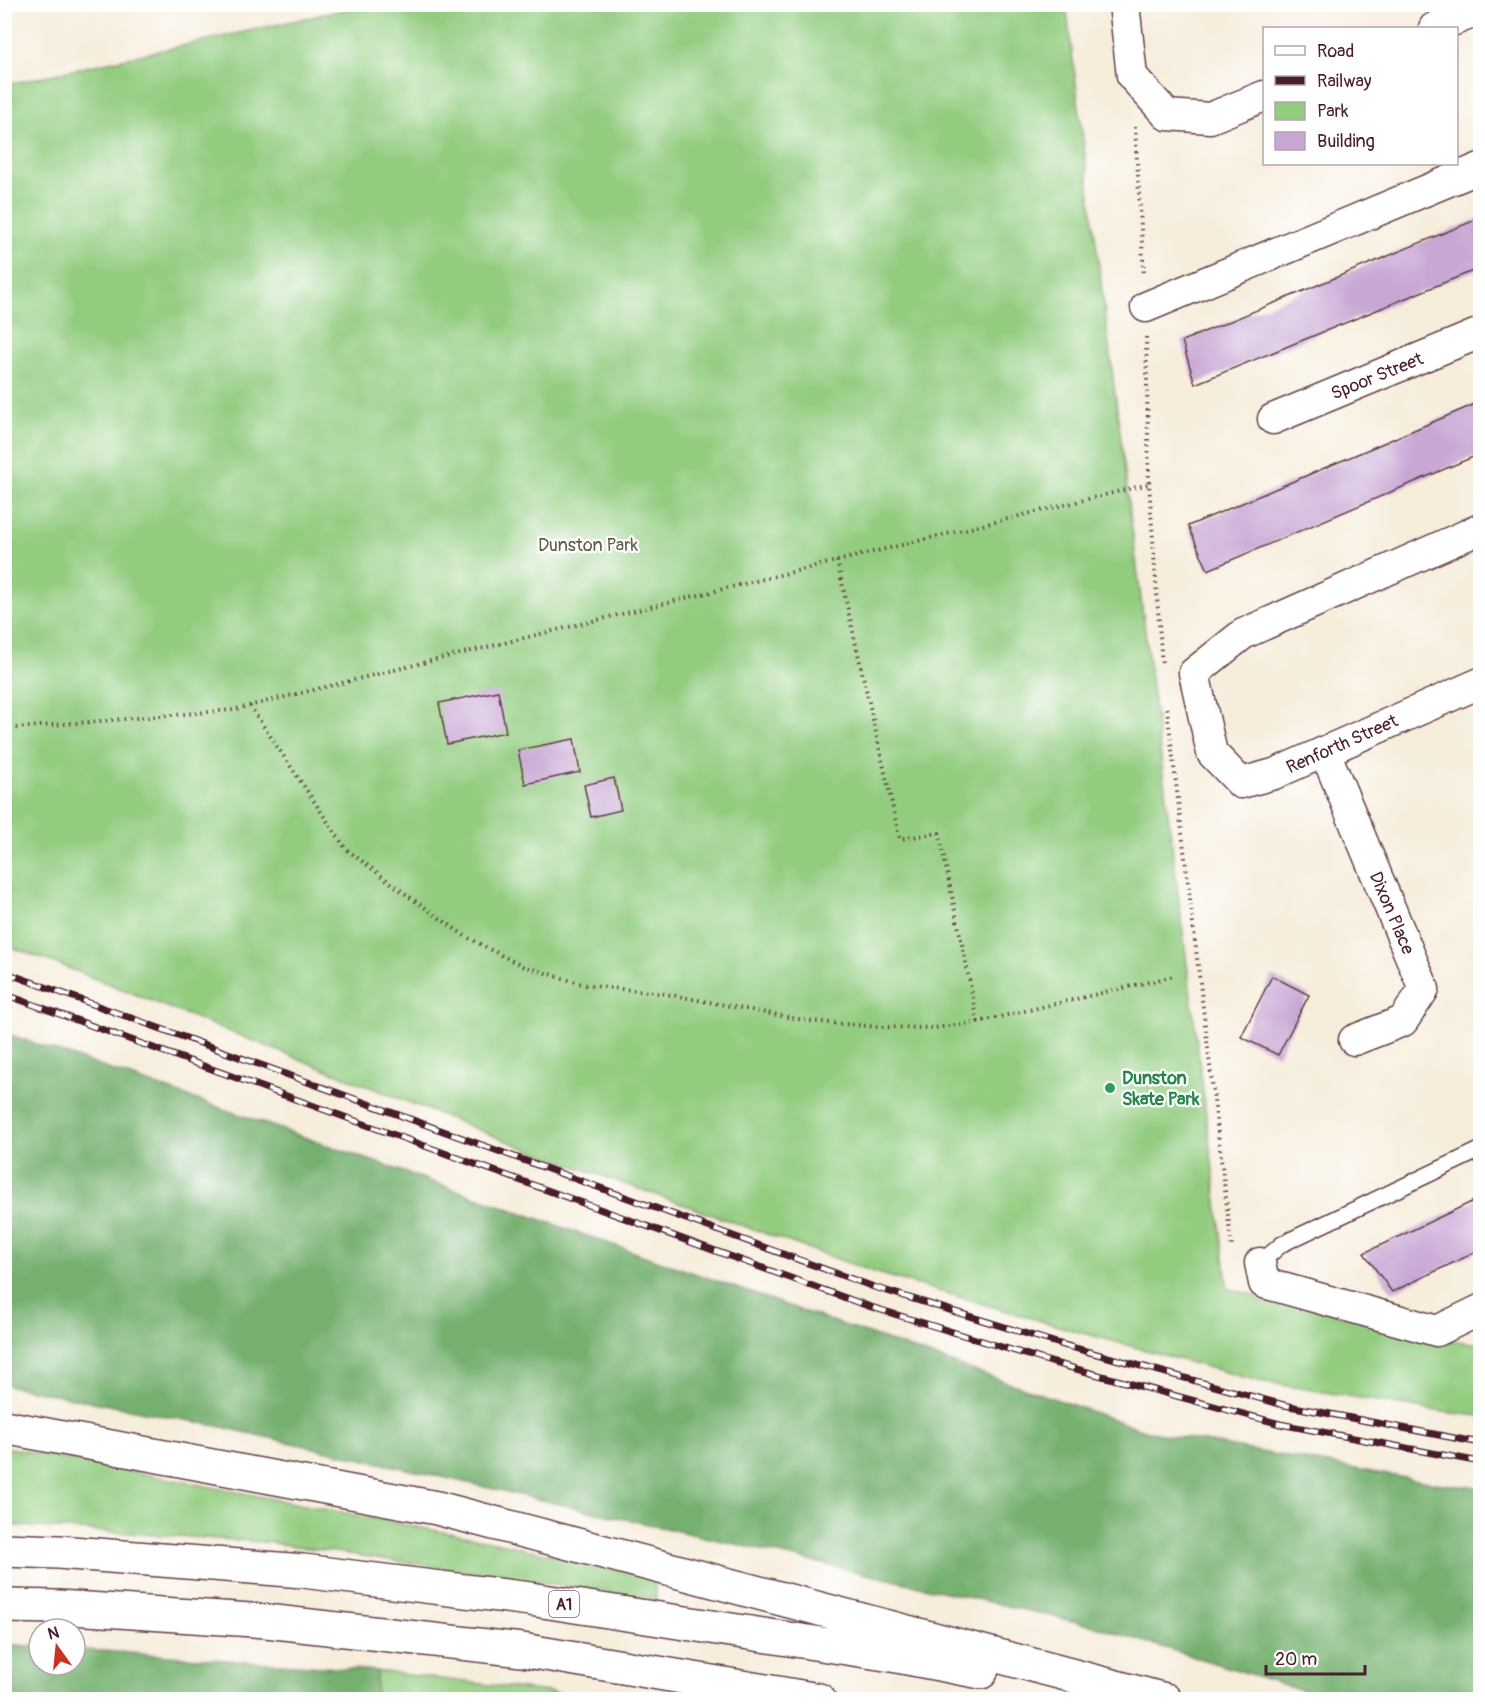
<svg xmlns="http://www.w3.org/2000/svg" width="1485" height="1704" font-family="Pangolin,sans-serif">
	<rect width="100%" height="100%" fill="#fff"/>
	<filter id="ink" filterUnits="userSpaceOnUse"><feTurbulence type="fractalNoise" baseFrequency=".0167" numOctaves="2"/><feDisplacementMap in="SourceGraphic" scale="12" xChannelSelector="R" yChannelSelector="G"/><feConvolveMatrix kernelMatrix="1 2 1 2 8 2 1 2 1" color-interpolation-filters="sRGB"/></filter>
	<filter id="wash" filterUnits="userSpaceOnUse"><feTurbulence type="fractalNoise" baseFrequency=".008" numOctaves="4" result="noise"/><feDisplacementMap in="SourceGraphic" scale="24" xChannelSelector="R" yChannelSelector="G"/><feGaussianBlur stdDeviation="1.35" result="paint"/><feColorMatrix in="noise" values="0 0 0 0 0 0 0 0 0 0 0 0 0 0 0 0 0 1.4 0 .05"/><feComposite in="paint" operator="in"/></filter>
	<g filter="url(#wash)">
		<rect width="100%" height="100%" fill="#f6eddb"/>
		<!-- green -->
		<path fill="#92cc7f" stroke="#6e7655" stroke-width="1.5" d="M365,5H1066L1228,1289L1456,1341L1480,1344V1416L1443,1412L1258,1381L1065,1328L874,1272L535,1152L58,964L5,945V85Z
			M4,1447L500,1543L654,1578L656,1599L267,1542L5,1525Z
			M376,1671L606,1699L376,1700Z"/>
		<!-- forest -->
		<path fill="#75b06e" stroke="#60684c" stroke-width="1.5" d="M5,1033L1150,1432L1433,1483L1480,1488V1699H1331L1094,1626L222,1427L5,1385Z
			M5,1644L39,1647V1665H75V1649L376,1671V1699H5Z"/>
		<g id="blocks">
			<!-- building -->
			<path fill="#c8a7d4" d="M1480,218V268L1195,384L1182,341Z
				M1480,402V454L1208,570L1188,526Z
				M498,691L506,732L447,744L439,703Z
				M574,739L580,772L525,784L518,750Z
				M614,778L621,810L591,817L584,785Z
				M1272,976L1309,995L1278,1055L1241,1037Z
				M1480,1198V1250L1392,1292L1364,1253Z"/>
		</g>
	</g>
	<g filter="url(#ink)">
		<use href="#blocks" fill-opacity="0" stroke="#643e45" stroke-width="1.5"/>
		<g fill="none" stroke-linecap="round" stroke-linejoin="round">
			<defs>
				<path id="lane" d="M1260,1263L1282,1244L1480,1150"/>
				<path id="street" d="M1124,4L1132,76L1167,115L1210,118L1264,96
					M1434,28L1480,10
					M1146,307L1480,168
					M1273,419L1480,333
					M1480,529L1243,634L1194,673L1212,753L1241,783L1274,774L1480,683
					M1325,752L1424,989L1403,1021L1354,1040
					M1260,1263L1264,1283L1437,1331L1480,1310"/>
				<path id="highway" d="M4,1427L437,1508L1165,1700
					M4,1550L58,1552L303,1571L530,1599L892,1655L981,1672
					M4,1606L58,1607L266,1621L522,1650L819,1700"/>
			</defs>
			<!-- lane casing -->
			<use href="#lane" stroke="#643e45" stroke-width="18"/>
			<!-- street casing -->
			<use href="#street" stroke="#643e45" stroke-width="33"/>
			<!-- highway casing -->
			<use href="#highway" stroke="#643e45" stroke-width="36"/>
			<!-- path -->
			<path stroke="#643e45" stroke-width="4" stroke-dasharray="1.5 4.5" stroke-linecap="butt" d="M1135,127L1144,276
				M1146,337L1149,484L1162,665
				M837,561L900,839L939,833L978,1022
				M250,706L346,849L407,895L465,936L522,966L586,985L666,994L809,1021L879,1027L934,1028L978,1022L1174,976
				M1167,708L1232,1249
				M4,729L232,710L1149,484"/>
			<!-- lane -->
			<use href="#lane" stroke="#fff" stroke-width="15"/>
			<!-- street -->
			<use href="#street" stroke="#fff" stroke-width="30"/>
			<!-- highway -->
			<use href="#highway" stroke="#fff" stroke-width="33"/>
			<defs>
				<path id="rail" d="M4,972L874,1287L1060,1344L1284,1405L1480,1443
					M4,994L868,1306L1054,1363L1280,1424L1480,1462"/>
			</defs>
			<!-- rail casing -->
			<use href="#rail" stroke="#4a1f2b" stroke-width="7"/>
			<!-- rail -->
			<use href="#rail" stroke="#fff" stroke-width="4.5" stroke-dasharray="14" stroke-linecap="butt"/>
		</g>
	</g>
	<!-- markers -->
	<circle fill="#2e9e5b" stroke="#fff" stroke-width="2" cx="1110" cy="1088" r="6"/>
	<g text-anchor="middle" stroke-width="4.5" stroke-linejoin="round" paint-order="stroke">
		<!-- shield labels -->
		<rect fill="#fff" stroke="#80626b" stroke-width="1.5" x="549" y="1591" width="30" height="26" rx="4.5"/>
		<g font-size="16" font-weight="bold" fill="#4a1f2b">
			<text x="564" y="1610">A1</text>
		</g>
		<!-- street labels -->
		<g font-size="18" fill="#4a1f2b" stroke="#fff">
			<text transform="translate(1377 376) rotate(-22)" y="6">Spoor Street</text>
			<text transform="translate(1342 744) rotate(-24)" y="6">Renforth Street</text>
			<text transform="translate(1392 913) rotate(67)" y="6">Dixon Place</text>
		</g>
		<!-- park labels -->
		<g font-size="18" fill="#635c48" stroke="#fff">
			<text x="588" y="551">Dunston Park</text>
		</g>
		<!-- leisure labels -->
		<g font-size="18" font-weight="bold" fill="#27864d" stroke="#fff" text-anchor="start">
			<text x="1122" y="1084">Dunston<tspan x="1122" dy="21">Skate Park</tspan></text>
		</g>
	</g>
	<!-- margin -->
	<rect width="1485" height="1704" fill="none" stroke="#fff" stroke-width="24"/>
	<!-- legend -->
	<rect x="1263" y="27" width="195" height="138" fill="#ffffff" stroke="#b7a5aa" stroke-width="1.5"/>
	<rect x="1275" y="46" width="30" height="9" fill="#ffffff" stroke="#b7a5aa" stroke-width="1.5"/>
	<text x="1317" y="57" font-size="18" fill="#4a1f2b">Road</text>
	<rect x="1275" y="76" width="30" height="9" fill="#4a1f2b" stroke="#b7a5aa" stroke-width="1.5"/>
	<text x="1317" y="87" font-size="18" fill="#4a1f2b">Railway</text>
	<rect x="1275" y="102" width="30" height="18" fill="#92cc7f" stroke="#b7a5aa" stroke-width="1.5"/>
	<text x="1317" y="117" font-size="18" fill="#4a1f2b">Park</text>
	<rect x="1275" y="132" width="30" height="18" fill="#c8a7d4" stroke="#b7a5aa" stroke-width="1.5"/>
	<text x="1317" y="147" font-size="18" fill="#4a1f2b">Building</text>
	<!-- north arrow -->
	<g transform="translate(57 1647) rotate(345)"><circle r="28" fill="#ffffff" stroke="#b7a5aa" stroke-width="1.5"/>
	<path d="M0-4.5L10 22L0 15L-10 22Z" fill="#c8321e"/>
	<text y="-9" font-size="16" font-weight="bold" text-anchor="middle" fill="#4a1f2b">N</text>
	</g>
	<!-- scale -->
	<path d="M1266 1665v9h99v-9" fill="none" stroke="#4a1f2b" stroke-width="3"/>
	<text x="1275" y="1665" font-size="18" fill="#4a1f2b" stroke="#ffffff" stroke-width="4.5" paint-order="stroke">20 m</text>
</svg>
